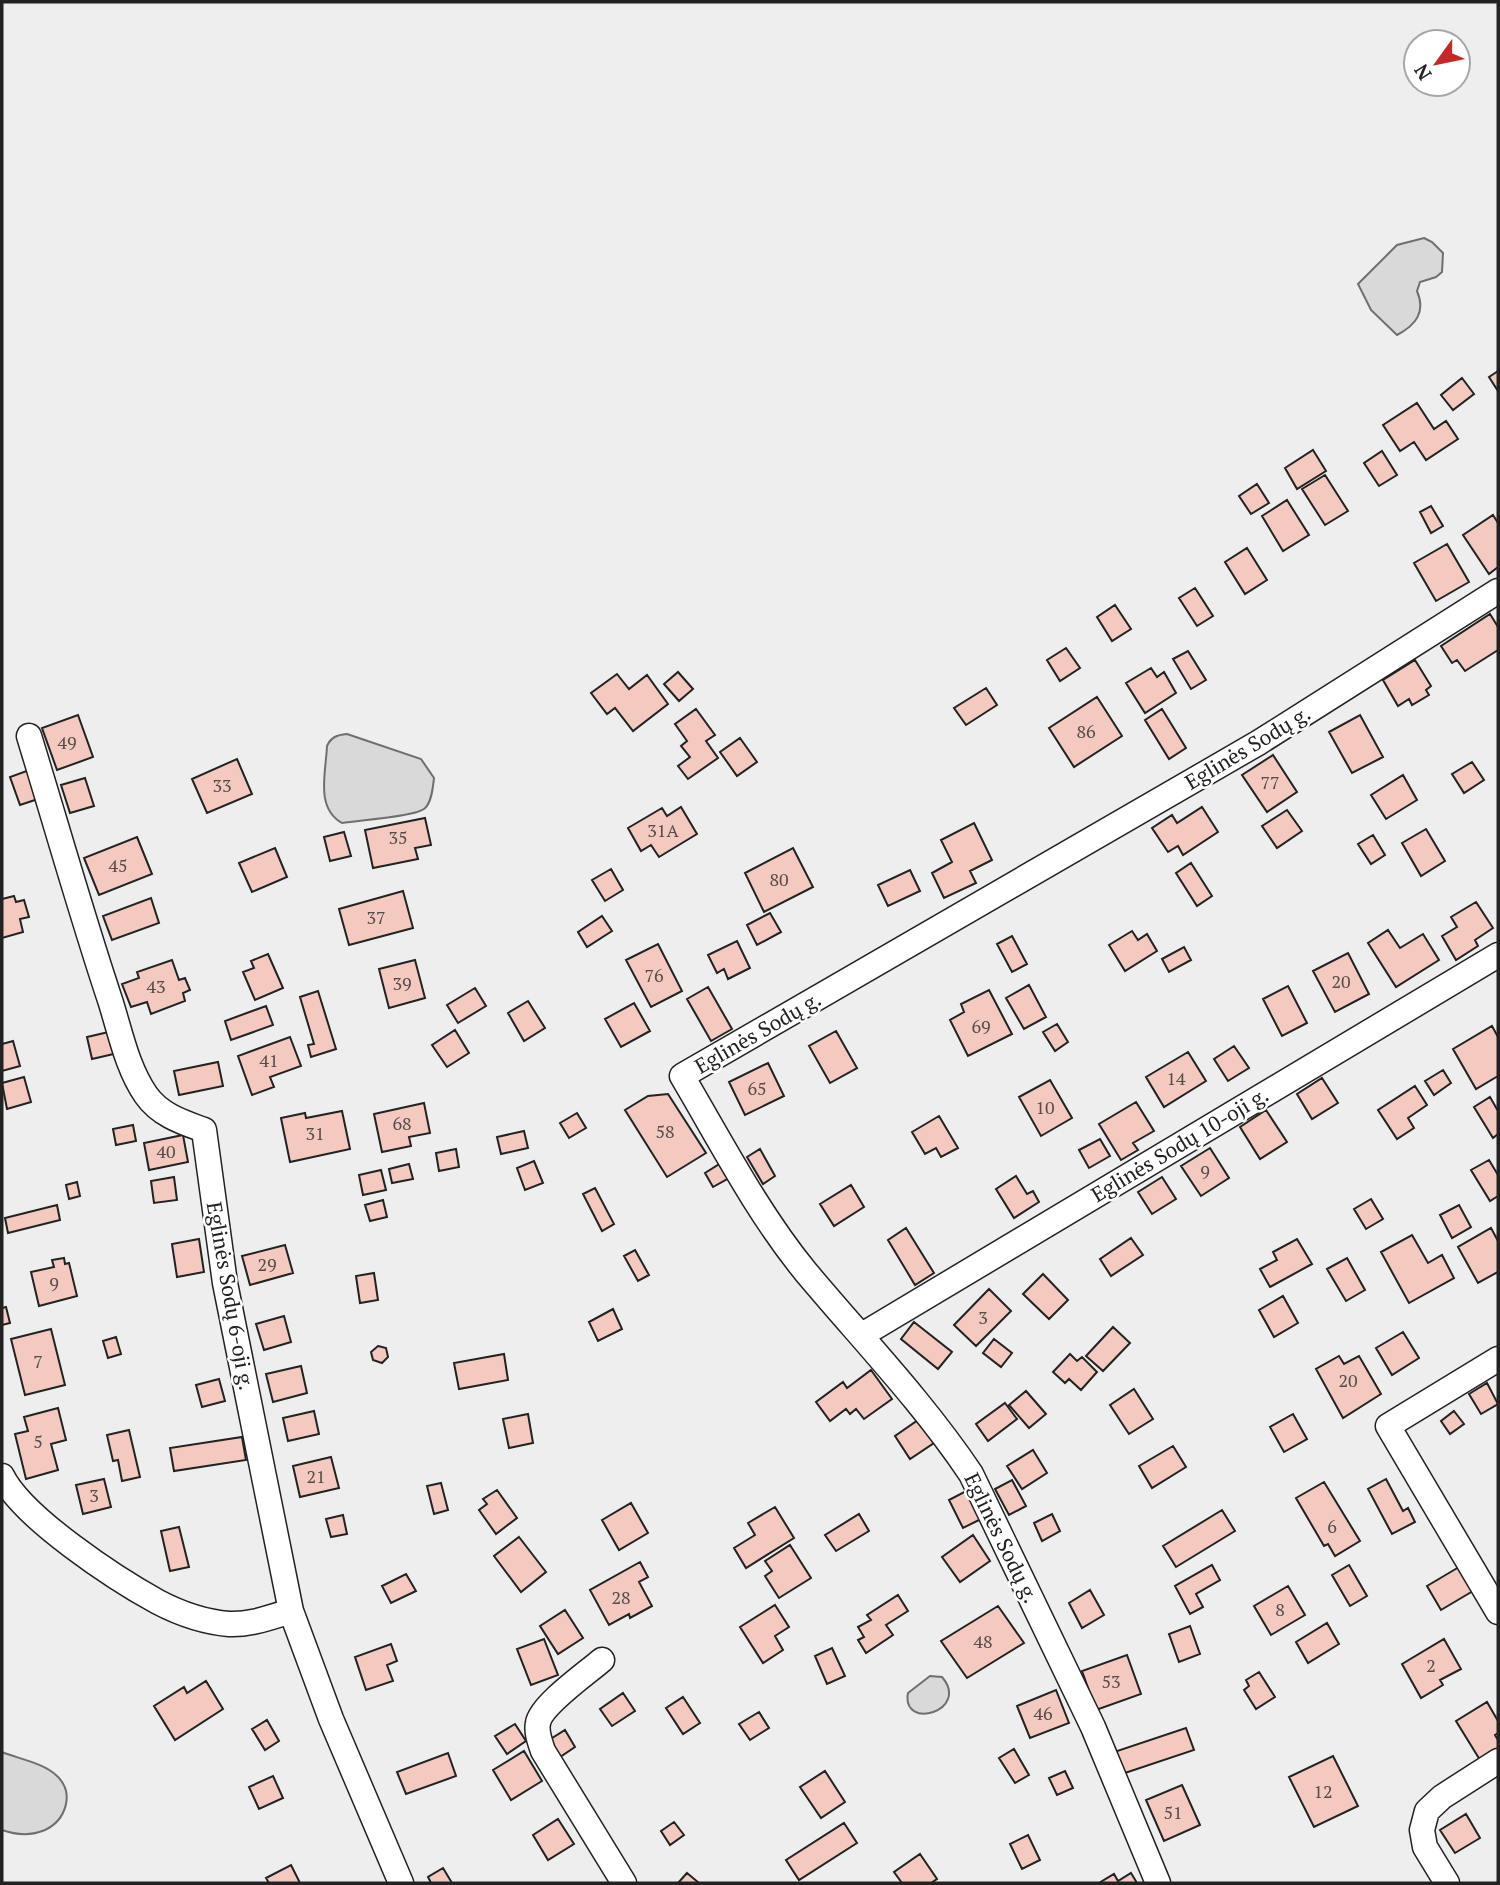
<svg xmlns="http://www.w3.org/2000/svg" width="1500" height="1885" font-family="'PT Serif',serif">
	<rect width="100%" height="100%" fill="#fff"/>
	<!-- green -->
	<path fill="#eee" stroke="#6f6f6f" stroke-width="2" fill-rule="evenodd" d="M2,2H1498V1883H2ZM1416,42H1458V84H1416Z"/>
	<!-- water -->
	<path fill="#d9d9d9" stroke="#6f6f6f" stroke-width="2" d="M1424,238L1432,242L1443,253L1442,272L1436,277L1420,282L1417,291C1426,312 1416,325 1397,335L1371,310L1358,284L1397,245Z
		M347,734L421,759L434,778C433,786 432,803 424,809C413,817 358,820 342,823C315,808 326,772 327,746C331,737 337,735 347,734Z
		M930,1676L942,1677C971,1711 901,1731 908,1693Z
		M2,1752C19,1759 44,1763 57,1776C75,1793 66,1820 45,1830C31,1836 16,1835 2,1830Z"/>
	<!-- building -->
	<path fill="#f3c9c0" stroke="#222" stroke-width="2" d="M1498,371V391L1489,377Z
		M1462,378L1474,394L1453,410L1441,395Z
		M1417,403L1434,429L1446,421L1458,439L1426,460L1414,442L1400,451L1383,425Z
		M1313,450L1326,471L1297,489L1285,468Z
		M1382,451L1397,475L1379,486L1364,463Z
		M1325,475L1348,511L1325,525L1302,489Z
		M1257,484L1269,503L1251,514L1239,496Z
		M1287,500L1309,535L1283,551L1262,516Z
		M1431,506L1443,526L1431,533L1420,512Z
		M1493,515L1498,523V567L1489,574L1463,535Z
		M1447,544L1469,582L1436,601L1414,563Z
		M1247,548L1267,580L1245,594L1225,562Z
		M1195,588L1213,616L1197,626L1179,598Z
		M1115,605L1131,629L1112,641L1097,617Z
		M1490,614L1498,627V650L1465,671L1457,660L1452,663L1441,646Z
		M1066,648L1080,668L1060,681L1047,660Z
		M1188,651L1206,680L1191,689L1173,659Z
		M1415,660L1431,686L1426,690L1429,695L1412,705L1409,699L1398,706L1383,680Z
		M1151,668L1157,677L1164,672L1176,693L1145,713L1126,683Z
		M678,672L693,689L679,701L664,684Z
		M617,674L629,689L647,675L668,704L633,731L615,708L607,714L591,693Z
		M986,688L997,705L966,725L954,708Z
		M1097,697L1122,736L1074,767L1049,728Z
		M696,709L715,735L706,741L718,758L688,779L678,766L690,757L681,746L687,741L675,724Z
		M1162,709L1186,748L1169,759L1145,720Z
		M78,715L93,757L57,770L42,728Z
		M1360,715L1383,757L1352,773L1329,732Z
		M740,738L757,762L737,776L720,752Z
		M1273,755L1297,792L1267,812L1242,775Z
		M237,759L252,794L207,813L192,779Z
		M1472,762L1484,780L1464,793L1452,774Z
		M32,769L41,798L20,805L10,777Z
		M1403,775L1417,800L1386,819L1371,795Z
		M85,778L94,806L70,813L61,785Z
		M681,807L697,834L659,857L651,845L641,851L628,828L662,808L667,816Z
		M1202,807L1218,832L1183,855L1178,846L1168,852L1152,828L1172,815L1177,823Z
		M1287,810L1302,831L1277,848L1262,826Z
		M425,818L431,845L415,848L418,859L373,868L365,830Z
		M974,823L992,860L970,871L976,883L944,898L932,873L952,862L941,840Z
		M1426,829L1445,861L1421,876L1402,843Z
		M344,832L351,856L330,861L324,837Z
		M1373,835L1385,855L1371,864L1358,844Z
		M137,837L152,874L99,895L84,858Z
		M275,848L287,877L252,892L239,863Z
		M793,848L813,887L764,912L745,873Z
		M1191,863L1212,896L1197,906L1176,873Z
		M611,869L623,890L605,901L592,880Z
		M910,870L920,891L888,906L878,885Z
		M403,891L413,928L349,945L339,909Z
		M14,896L16,902L24,900L29,917L20,919L23,932L2,938V899Z
		M151,898L159,923L112,940L103,916Z
		M1476,902L1493,928L1475,940L1478,946L1456,960L1442,936L1457,927L1451,917Z
		M770,913L781,932L757,945L747,925Z
		M602,916L612,931L587,947L578,932Z
		M1388,930L1400,948L1423,934L1439,960L1396,987L1368,943Z
		M1132,931L1138,940L1147,934L1157,951L1125,971L1109,945Z
		M1012,936L1027,964L1012,972L997,944Z
		M737,941L750,968L728,979L724,969L717,973L708,955Z
		M658,944L682,991L651,1007L626,960Z
		M1184,947L1191,960L1169,972L1162,959Z
		M1348,953L1369,994L1335,1012L1313,971Z
		M268,954L283,988L255,1000L243,972L254,968L251,961Z
		M172,960L179,980L185,978L190,990L183,993L185,1001L151,1014L147,1002L131,1007L122,984L139,978L137,972Z
		M415,960L425,998L389,1008L379,969Z
		M1029,985L1046,1017L1024,1029L1006,998Z
		M1288,986L1307,1023L1282,1036L1263,999Z
		M708,987L732,1029L711,1041L687,999Z
		M475,988L486,1006L458,1023L447,1005Z
		M989,990L1012,1034L968,1056L950,1020L964,1012L961,1004Z
		M318,991L336,1049L311,1057L308,1045L314,1044L300,997Z
		M528,1001L545,1028L524,1041L508,1013Z
		M634,1003L650,1031L621,1047L605,1019Z
		M266,1006L273,1025L231,1040L225,1021Z
		M1057,1024L1068,1042L1055,1051L1043,1032Z
		M1492,1026L1498,1037V1076L1476,1089L1453,1049Z
		M455,1030L469,1053L447,1067L432,1045Z
		M113,1031L118,1053L92,1059L87,1037Z
		M836,1031L857,1068L830,1083L809,1046Z
		M290,1037L301,1066L270,1077L274,1087L252,1095L238,1056Z
		M13,1041L20,1066L2,1071V1044Z
		M1234,1046L1249,1068L1228,1081L1214,1059Z
		M1188,1052L1206,1081L1164,1107L1146,1077Z
		M218,1062L223,1086L179,1095L174,1071Z
		M768,1063L784,1096L745,1115L729,1082Z
		M1443,1070L1451,1083L1434,1095L1425,1081Z
		M24,1077L31,1102L7,1109L2,1083Z
		M1322,1078L1338,1103L1312,1119L1297,1094Z
		M1050,1080L1072,1118L1041,1136L1019,1097Z
		M1415,1086L1427,1105L1408,1118L1414,1128L1397,1139L1378,1110Z
		M668,1094L706,1153L667,1177L625,1110L648,1096Z
		M1490,1097L1498,1111V1134L1493,1138L1474,1107Z
		M1136,1102L1154,1131L1133,1143L1138,1150L1121,1160L1099,1124Z
		M424,1103L430,1133L409,1137L411,1146L382,1152L374,1114Z
		M1266,1110L1287,1142L1260,1159L1240,1127Z
		M342,1111L350,1149L290,1162L281,1118L305,1113L306,1118Z
		M577,1113L586,1128L569,1138L560,1123Z
		M939,1116L958,1148L941,1157L936,1148L925,1154L912,1132Z
		M133,1125L136,1141L116,1145L113,1129Z
		M524,1131L528,1148L501,1154L497,1137Z
		M183,1135L188,1162L149,1170L144,1143Z
		M1100,1139L1110,1156L1089,1168L1079,1150Z
		M1210,1148L1229,1178L1201,1196L1181,1166Z
		M456,1149L459,1167L439,1171L436,1153Z
		M760,1149L775,1176L763,1184L747,1157Z
		M1489,1160L1498,1175V1196L1490,1201L1471,1170Z
		M534,1161L543,1183L525,1190L517,1168Z
		M721,1163L729,1178L713,1187L705,1173Z
		M409,1164L413,1179L392,1183L389,1169Z
		M381,1170L386,1190L363,1195L359,1175Z
		M1016,1176L1027,1194L1033,1191L1039,1202L1014,1218L996,1189Z
		M174,1177L177,1200L154,1203L151,1181Z
		M1162,1177L1176,1199L1152,1214L1138,1192Z
		M77,1182L80,1196L69,1199L66,1185Z
		M851,1185L864,1207L834,1226L820,1204Z
		M595,1188L614,1224L602,1231L583,1194Z
		M1371,1199L1383,1219L1366,1229L1354,1209Z
		M383,1200L387,1217L370,1221L365,1205Z
		M57,1205L60,1220L8,1233L5,1218Z
		M1459,1205L1471,1227L1452,1238L1440,1215Z
		M906,1228L934,1273L915,1285L888,1240Z
		M1491,1228L1498,1241V1272L1478,1283L1458,1247Z
		M1412,1235L1428,1263L1442,1255L1454,1278L1409,1303L1381,1252Z
		M1131,1238L1143,1255L1111,1276L1100,1259Z
		M199,1239L204,1272L177,1277L172,1244Z
		M1297,1239L1312,1264L1270,1287L1260,1269L1277,1260L1273,1252Z
		M285,1245L293,1273L250,1285L242,1256Z
		M635,1250L649,1275L638,1281L624,1256Z
		M64,1258L65,1264L69,1263L77,1296L39,1306L31,1272L54,1267L52,1260Z
		M1347,1258L1365,1290L1346,1301L1327,1269Z
		M374,1273L378,1300L360,1303L356,1276Z
		M1043,1274L1068,1300L1049,1319L1023,1294Z
		M989,1289L1011,1311L976,1346L954,1325Z
		M1283,1296L1298,1323L1274,1337L1259,1310Z
		M6,1307L10,1323L2,1325V1308Z
		M613,1309L622,1329L598,1341L589,1322Z
		M284,1316L291,1342L264,1350L256,1324Z
		M914,1322L952,1352L938,1369L901,1339Z
		M1113,1327L1130,1343L1103,1371L1086,1356Z
		M51,1329L65,1385L25,1395L11,1339Z
		M1403,1332L1419,1358L1392,1375L1376,1348Z
		M116,1337L121,1354L108,1358L103,1341Z
		M994,1339L1012,1353L1001,1367L983,1353Z
		M378,1346L386,1348L388,1357L382,1363L373,1360L371,1352Z
		M504,1354L508,1380L459,1389L454,1363Z
		M1070,1354L1077,1361L1082,1357L1097,1372L1081,1390L1069,1379L1065,1383L1053,1372Z
		M1339,1356L1344,1364L1359,1356L1381,1394L1343,1418L1316,1369Z
		M301,1366L307,1393L273,1402L266,1374Z
		M871,1370L892,1399L864,1419L856,1409L850,1414L846,1409L830,1421L816,1402L843,1382L847,1388Z
		M219,1379L225,1401L202,1407L196,1385Z
		M1487,1383L1498,1404L1481,1414L1469,1394Z
		M1134,1389L1153,1419L1129,1434L1110,1405Z
		M1026,1391L1046,1414L1029,1428L1009,1405Z
		M1005,1403L1017,1419L988,1441L976,1424Z
		M58,1408L66,1440L51,1444L58,1470L26,1479L15,1434L28,1431L24,1417Z
		M314,1411L319,1434L288,1441L283,1418Z
		M1454,1411L1464,1424L1450,1434L1441,1421Z
		M528,1414L533,1443L509,1448L503,1419Z
		M1293,1414L1307,1439L1284,1452L1270,1427Z
		M921,1418L937,1441L910,1459L895,1436Z
		M129,1430L140,1477L122,1481L118,1460L113,1461L107,1435Z
		M242,1437L246,1460L174,1471L170,1448Z
		M1173,1446L1186,1467L1152,1488L1139,1466Z
		M1033,1450L1047,1473L1022,1489L1007,1466Z
		M331,1457L339,1488L300,1497L293,1466Z
		M104,1479L111,1507L83,1514L76,1485Z
		M1386,1479L1403,1511L1408,1508L1415,1522L1392,1534L1368,1489Z
		M1012,1480L1026,1506L1009,1515L995,1489Z
		M1324,1482L1360,1541L1335,1556L1328,1544L1324,1546L1296,1498Z
		M441,1483L448,1510L434,1514L427,1486Z
		M497,1490L517,1518L496,1534L479,1510L487,1504L483,1499Z
		M968,1490L983,1518L963,1528L949,1500Z
		M631,1503L648,1533L619,1550L602,1520Z
		M775,1507L794,1538L746,1568L734,1548L755,1535L748,1523Z
		M1222,1510L1235,1531L1176,1567L1163,1546Z
		M859,1514L869,1531L836,1551L825,1535Z
		M1052,1514L1060,1531L1042,1541L1034,1523Z
		M343,1515L347,1534L331,1537L326,1519Z
		M179,1527L189,1567L170,1571L161,1531Z
		M973,1535L990,1561L960,1582L942,1557Z
		M519,1537L546,1572L521,1592L494,1556Z
		M790,1545L811,1578L779,1598L765,1576L772,1571L765,1561Z
		M640,1562L648,1577L639,1582L652,1606L630,1618L629,1614L609,1625L590,1590Z
		M1212,1565L1220,1580L1196,1594L1203,1607L1190,1614L1175,1586Z
		M1349,1565L1367,1596L1350,1606L1332,1575Z
		M1459,1567L1473,1591L1441,1610L1427,1586Z
		M406,1574L416,1591L391,1603L382,1586Z
		M1288,1586L1305,1615L1271,1635L1254,1606Z
		M1090,1590L1104,1615L1082,1628L1069,1603Z
		M898,1595L908,1611L886,1625L893,1635L866,1653L858,1640L864,1637L858,1627L871,1620L867,1615Z
		M775,1605L789,1627L775,1636L783,1650L763,1663L740,1627Z
		M998,1606L1024,1643L967,1678L941,1641Z
		M565,1610L583,1638L558,1654L540,1626Z
		M1327,1623L1339,1644L1308,1663L1296,1642Z
		M1190,1626L1200,1654L1179,1662L1169,1634Z
		M544,1639L558,1675L531,1685L517,1649Z
		M1444,1639L1461,1669L1440,1680L1443,1685L1421,1698L1402,1664Z
		M391,1644L397,1661L387,1665L393,1681L366,1690L355,1657Z
		M832,1648L845,1676L827,1684L815,1656Z
		M1127,1655L1141,1694L1096,1710L1082,1671Z
		M1259,1672L1275,1697L1256,1709L1244,1690L1249,1686L1246,1680Z
		M206,1681L223,1709L175,1740L154,1706L184,1687L187,1693Z
		M1056,1690L1069,1723L1030,1738L1017,1706Z
		M623,1693L635,1711L612,1726L600,1709Z
		M683,1697L700,1723L683,1734L666,1708Z
		M1487,1702L1498,1721V1733L1495,1735L1498,1740V1750L1480,1760L1456,1721Z
		M759,1712L769,1728L750,1740L739,1724Z
		M267,1720L279,1741L265,1750L252,1729Z
		M515,1724L526,1741L507,1754L495,1736Z
		M1186,1728L1194,1750L1122,1774L1114,1752Z
		M565,1730L575,1747L560,1757L549,1740Z
		M1014,1749L1029,1775L1015,1783L999,1758Z
		M524,1751L542,1781L511,1800L493,1770Z
		M448,1753L456,1776L406,1794L397,1772Z
		M1333,1756L1358,1806L1314,1827L1289,1777Z
		M825,1771L845,1802L821,1818L800,1787Z
		M1065,1771L1073,1788L1057,1795L1049,1778Z
		M273,1776L283,1798L259,1809L249,1787Z
		M1182,1785L1200,1825L1164,1841L1146,1800Z
		M1466,1814L1480,1838L1455,1853L1440,1830Z
		M558,1819L574,1844L548,1860L533,1835Z
		M674,1822L684,1835L670,1845L661,1831Z
		M844,1823L857,1843L799,1880L786,1860Z
		M1028,1835L1040,1860L1022,1869L1010,1844Z
		M920,1854L937,1879L931,1883H902L894,1872Z
		M291,1865L300,1883H269L266,1878Z
		M443,1868L452,1883H431L428,1877Z
		M687,1873L699,1883H678Z
		M1131,1873L1137,1883H1099L1114,1874L1118,1881Z"/>
	<g fill="none" stroke-linecap="round" stroke-linejoin="round">
		<defs>
			<path id="street" d="M29,736C56,824 81,913 110,1000C120,1031 127,1068 146,1095C160,1115 182,1122 204,1130L225,1283L291,1611L331,1719L401,1883
				M862,1335L1498,955
				M1498,1359L1388,1426L1498,1612
				M2,1476C23,1518 116,1579 158,1602C179,1613 205,1622 229,1624C251,1625 271,1617 291,1611
				M602,1660C587,1673 541,1705 538,1723C536,1732 540,1742 543,1751L624,1883
				M1158,1883L1093,1727L971,1474C922,1401 861,1338 805,1271C757,1212 721,1142 682,1076L1258,743L1498,591
				M1447,1883L1425,1847L1422,1830L1427,1811L1442,1797L1498,1761"/>
		</defs>
		<!-- street casing -->
		<use href="#street" stroke="#222" stroke-width="27"/>
		<!-- street -->
		<use href="#street" stroke="#fff" stroke-width="24"/>
	</g>
	<g text-anchor="middle" stroke-width="5" stroke-linejoin="round" paint-order="stroke">
		<!-- number labels -->
		<g font-size="18" fill="#564c4a">
			<text x="1086" y="738">86</text>
			<text x="67" y="749">49</text>
			<text x="1270" y="789">77</text>
			<text x="222" y="792">33</text>
			<text x="663" y="837">31A</text>
			<text x="398" y="844">35</text>
			<text x="118" y="872">45</text>
			<text x="779" y="886">80</text>
			<text x="376" y="924">37</text>
			<text x="654" y="982">76</text>
			<text x="1341" y="988">20</text>
			<text x="402" y="990">39</text>
			<text x="156" y="993">43</text>
			<text x="981" y="1033">69</text>
			<text x="269" y="1067">41</text>
			<text x="1176" y="1085">14</text>
			<text x="757" y="1095">65</text>
			<text x="1045" y="1114">10</text>
			<text x="402" y="1130">68</text>
			<text x="665" y="1138">58</text>
			<text x="315" y="1140">31</text>
			<text x="166" y="1158">40</text>
			<text x="1205" y="1178">9</text>
			<text x="267" y="1271">29</text>
			<text x="54" y="1290">9</text>
			<text x="983" y="1324">3</text>
			<text x="38" y="1368">7</text>
			<text x="1348" y="1387">20</text>
			<text x="38" y="1448">5</text>
			<text x="316" y="1483">21</text>
			<text x="94" y="1502">3</text>
			<text x="1332" y="1533">6</text>
			<text x="621" y="1604">28</text>
			<text x="1280" y="1616">8</text>
			<text x="983" y="1648">48</text>
			<text x="1431" y="1672">2</text>
			<text x="1111" y="1688">53</text>
			<text x="1043" y="1720">46</text>
			<text x="1323" y="1798">12</text>
			<text x="1173" y="1819">51</text>
		</g>
		<!-- street labels -->
		<g font-size="21" fill="#222" stroke="#fff">
			<text transform="translate(1248 748) rotate(-31)" y="7">Eglinės Sodų g.</text>
			<text transform="translate(758 1033) rotate(-30)" y="7">Eglinės Sodų g.</text>
			<text transform="translate(1180 1145) rotate(-31)" y="7">Eglinės Sodų 10-oji g.</text>
			<text transform="translate(230 1296) rotate(80)" y="7">Eglinės Sodų 6-oji g.</text>
			<text transform="translate(1001 1538) rotate(64)" y="7">Eglinės Sodų g.</text>
		</g>
	</g>
	<!-- border -->
	<rect width="1500" height="1885" fill="none" stroke="#222222" stroke-width="7"/>
	<!-- north arrow -->
	<g transform="translate(1437 63) rotate(237)"><circle r="33" fill="#ffffff" stroke="#a7a7a7" stroke-width="2"/>
	<path d="M0-5L12 26L0 18L-12 26Z" fill="#c62828"/>
	<text y="-10" font-size="19" font-weight="bold" text-anchor="middle" fill="#222222">N</text>
	</g>
</svg>
